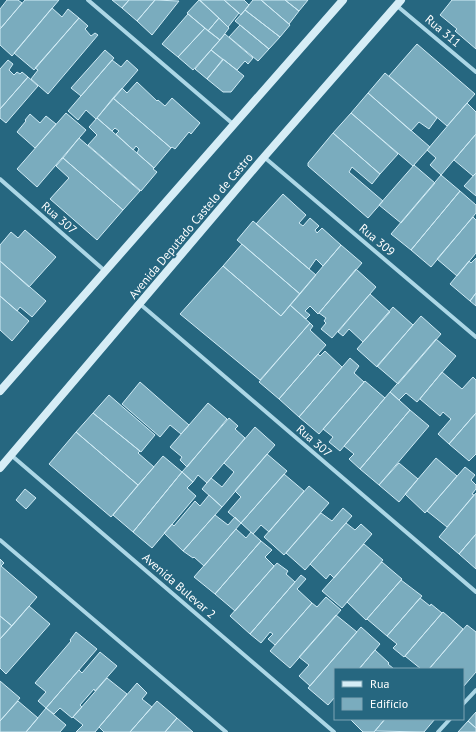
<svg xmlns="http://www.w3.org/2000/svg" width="476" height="732" font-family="'PT Sans',sans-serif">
	<rect width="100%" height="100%" fill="#266780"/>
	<!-- building -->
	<path fill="#7aacbe" stroke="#d0ebf5" d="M7,0H18L22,3L1,28L0,26V9Z
		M25,0H59L12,56L0,45V29Z
		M112,0H129L122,8Z
		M129,0H155L137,21L122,8Z
		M155,0L179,1L152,35L137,21Z
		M199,0L219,18L208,31L187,13Z
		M200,0H224L239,13L228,27Z
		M224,0H244L249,5L241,15Z
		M253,0H261L290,25L280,37L245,10Z
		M261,0H285L299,11L289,24Z
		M285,0H308L299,11Z
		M452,0H476V49L455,31L457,29L440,15Z
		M52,8L62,17L68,9L79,18L34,70L14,53Z
		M245,10L280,37L269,49L235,21Z
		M188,14L205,28L178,57L162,44Z
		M79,18L88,26L85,29L91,36L95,33L98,35L48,94L31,79L38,70L35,68Z
		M219,18L229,28L220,40L208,31Z
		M240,25L269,49L258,61L229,37Z
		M205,28L220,40L193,70L178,57Z
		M225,34L253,58L248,64L245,61L237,70L211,50Z
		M417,44L475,94L447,126L389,76Z
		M105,50L114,58L81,96L71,88Z
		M211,50L223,60L207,79L195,69Z
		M223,59L244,76L231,92H223L207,79Z
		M8,60L13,64L9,70L14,75L17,72L20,74L22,72L28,77L0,109V69Z
		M112,60L121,67L127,60L138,70L96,119L86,110L78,120L68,111Z
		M385,73L437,118L429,129L419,122L411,131L368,93Z
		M28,77L38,86L6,123L0,118V109Z
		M137,82L157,101L158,100L165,106L172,98L200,123L191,134L189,132L175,149L172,147L171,148L113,98L122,88L127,93Z
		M368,93L430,147L413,166L351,113Z
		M113,98L171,148L154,168L137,153L139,149L136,146L133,150L116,134L119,131L115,128L112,131L97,118Z
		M467,103L476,112V134L441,175L430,165L436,158L427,150Z
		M66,113L86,130L37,187L17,169Z
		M351,113L398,154L380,174L333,133Z
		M30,114L40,123L46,116L56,124L35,148L17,132L26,121L25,120Z
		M97,118L154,168L153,169L157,172L141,191L88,145L97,135L89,127Z
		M333,133L380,174L372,184L352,167L349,172L383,201L368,218L308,166V163Z
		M476,134V173L473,176L454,160Z
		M79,138L140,191L123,210L63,158Z
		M63,158L123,210L97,240L50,199L69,178L56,166Z
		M414,165L435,183L401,223L379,205Z
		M476,173V196L464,186Z
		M441,175L460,191L411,250L391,234Z
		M460,191L476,205V213L431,267L411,250Z
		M283,194L306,215L299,223L303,226L310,218L319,226L315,230L317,233L322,228L341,245L323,266L316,259L309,269L256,224Z
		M473,217L476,220V253L457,276L437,259Z
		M253,221L316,275L300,294L237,240Z
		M25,230L56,257L29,287L0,261V245L11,232L18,238Z
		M242,244L300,294L281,316L223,266Z
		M341,245L362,263L318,314L310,306L305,311L310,315L306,319L290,305Z
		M476,258V293L470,301L450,284L469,261L471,263Z
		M0,261L46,301L32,317L20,307L17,311L0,296Z
		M223,266L281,316L290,305L310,323L260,380L180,314Z
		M356,269L376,287L332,338L321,329L326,323L324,321L326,318L319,313Z
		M476,293V306L470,301Z
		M370,294L390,312L363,342L349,329L343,336L338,332Z
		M0,296L29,321L12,341L0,330Z
		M393,307L413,325L377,367L357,349Z
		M421,316L441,334L398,384L377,366Z
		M310,323L313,326L310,330L326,345L279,399L259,382Z
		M436,339L456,356L417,402L406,393L399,400L390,392Z
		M325,351L342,367L299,417L279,399L318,354L320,356Z
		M350,358L359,366L354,373L364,382L319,434L299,417Z
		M442,372L462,389L473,377L476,380V413L449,444L438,434L451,419L443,412L440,416L420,399Z
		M365,381L385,398L340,451L329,442L333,437L323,429Z
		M140,382L189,425L181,434L170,425L160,437L122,404Z
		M390,392L410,410L360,469L349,459L354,454L344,446Z
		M109,395L155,435L141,452L93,413Z
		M208,403L227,419L187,467L180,460L182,457L170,447Z
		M410,410L429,426L379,485L360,469Z
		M93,413L140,451L138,453L154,467L138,485L76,432Z
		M476,413V454L469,461L449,444Z
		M229,418L238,426L235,429L245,438L207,483L198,475L193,482L182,472Z
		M255,427L275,445L222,507L202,489L211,478L222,487L234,472L224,463Z
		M76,432L138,485L111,517L49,464Z
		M267,454L287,471L241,523L228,512L241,497L235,491Z
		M163,456L182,472L133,532L113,515Z
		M436,458L457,476L425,513L405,494Z
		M399,463L418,479L399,502L379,485Z
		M465,467L475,475L471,480L476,485V489L472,494L474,495L447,527L427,511Z
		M182,472L193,482L187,488L196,496L152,548L133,532Z
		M284,474L304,491L269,532L261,525L253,534L241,523Z
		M309,486L329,503L284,555L264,537Z
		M25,489L36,498L26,509L16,500Z
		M476,493V534L459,554L439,537Z
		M209,495L222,507L183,551L164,533L172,524L174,526L195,501L200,506Z
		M343,508L352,516L305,570L286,553L321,513L332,521Z
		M215,515L228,525L235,517L241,523L204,566L194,557L193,558L183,551Z
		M346,523L355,530L361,524L372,534L334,578L330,574L326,579L310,564Z
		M236,529L246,538L251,532L261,541L215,594L194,577Z
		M476,534V569L459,554Z
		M261,541L272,550L265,557L274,566L235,611L215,594Z
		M364,544L383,560L342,608L322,591Z
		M0,559L4,563L1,566L37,597L12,626L0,616Z
		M382,562L402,579L366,620L347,602Z
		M277,563L288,571L286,574L295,582L250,634L230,616Z
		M301,575L306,579L297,589L312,603L275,645L268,639L273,634L270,632L261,643L250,634Z
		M401,580L422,596L387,636L367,619Z
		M326,597L341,610L290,668L270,651L312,603L317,607Z
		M420,598L430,606L431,604L442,613L404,657L393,648L397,644L387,636Z
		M29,606L50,624L6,674L0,668V639Z
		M443,612L463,629L429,669H421L405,656Z
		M336,615L357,632L310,686L299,676L309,665L299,657Z
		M0,616L12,626L0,639Z
		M467,625L476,632V672L463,687V669H429Z
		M361,627L380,644L359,669H335V697L328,705L308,688Z
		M76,632L97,649L46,708L38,701L46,692L35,683L71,641L70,640Z
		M375,650L389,663L388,664L394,669H359Z
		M100,652L117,666L95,691L94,689L80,705L82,707L72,718L60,708L54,714L46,708L79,670L82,673Z
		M107,678L127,694L95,732H76L83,725L73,717Z
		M0,681L20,698L0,721Z
		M137,683L147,693L142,699L152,707L130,732H104L99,727Z
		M18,701L38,718L26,732H0V721Z
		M157,701L177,718L165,732H130Z
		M46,708L66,725L60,732H26Z
		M476,712V728L468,721Z
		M177,718L193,732H165Z
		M350,719H385L374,732H363Z
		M385,719H435L424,732L375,731Z
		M468,721L476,728V732H458Z"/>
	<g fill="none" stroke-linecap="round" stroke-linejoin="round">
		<!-- minor -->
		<path stroke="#acd7e6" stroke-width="4" d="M88,0L233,124
			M396,5L476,72
			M264,157L476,337
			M0,179L105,271
			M140,304L476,592
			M11,455L334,732
			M0,540L226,732
			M463,704L476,690
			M438,732L450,719"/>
		<!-- secondary -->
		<path stroke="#d6edf6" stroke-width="8" d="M0,391L343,0
			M0,468L264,157L401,0"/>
	</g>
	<g text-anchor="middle" stroke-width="4" stroke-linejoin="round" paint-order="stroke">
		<!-- street labels -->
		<g font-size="12" fill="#fff" stroke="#266780">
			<text transform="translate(443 31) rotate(40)" y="4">Rua 311</text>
			<text transform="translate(59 218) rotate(41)" y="4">Rua 307</text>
			<text transform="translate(191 226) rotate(-50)" y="4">Avenida Deputado Castelo de Castro</text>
			<text transform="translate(377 240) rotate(40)" y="4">Rua 309</text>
			<text transform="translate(314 441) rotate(41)" y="4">Rua 307</text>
			<text transform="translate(179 586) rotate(41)" y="4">Avenida Bulevar 2</text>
		</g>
	</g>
	<!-- legend -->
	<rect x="334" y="668" width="130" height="52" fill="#266780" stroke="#7da4b3"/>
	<rect x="342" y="681" width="20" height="6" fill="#d6edf6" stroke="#7da4b3"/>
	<text x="370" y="688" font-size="12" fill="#ffffff">Rua</text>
	<rect x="342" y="698" width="20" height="12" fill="#7aacbe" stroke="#7da4b3"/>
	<text x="370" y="708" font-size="12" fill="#ffffff">Edifício</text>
</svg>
